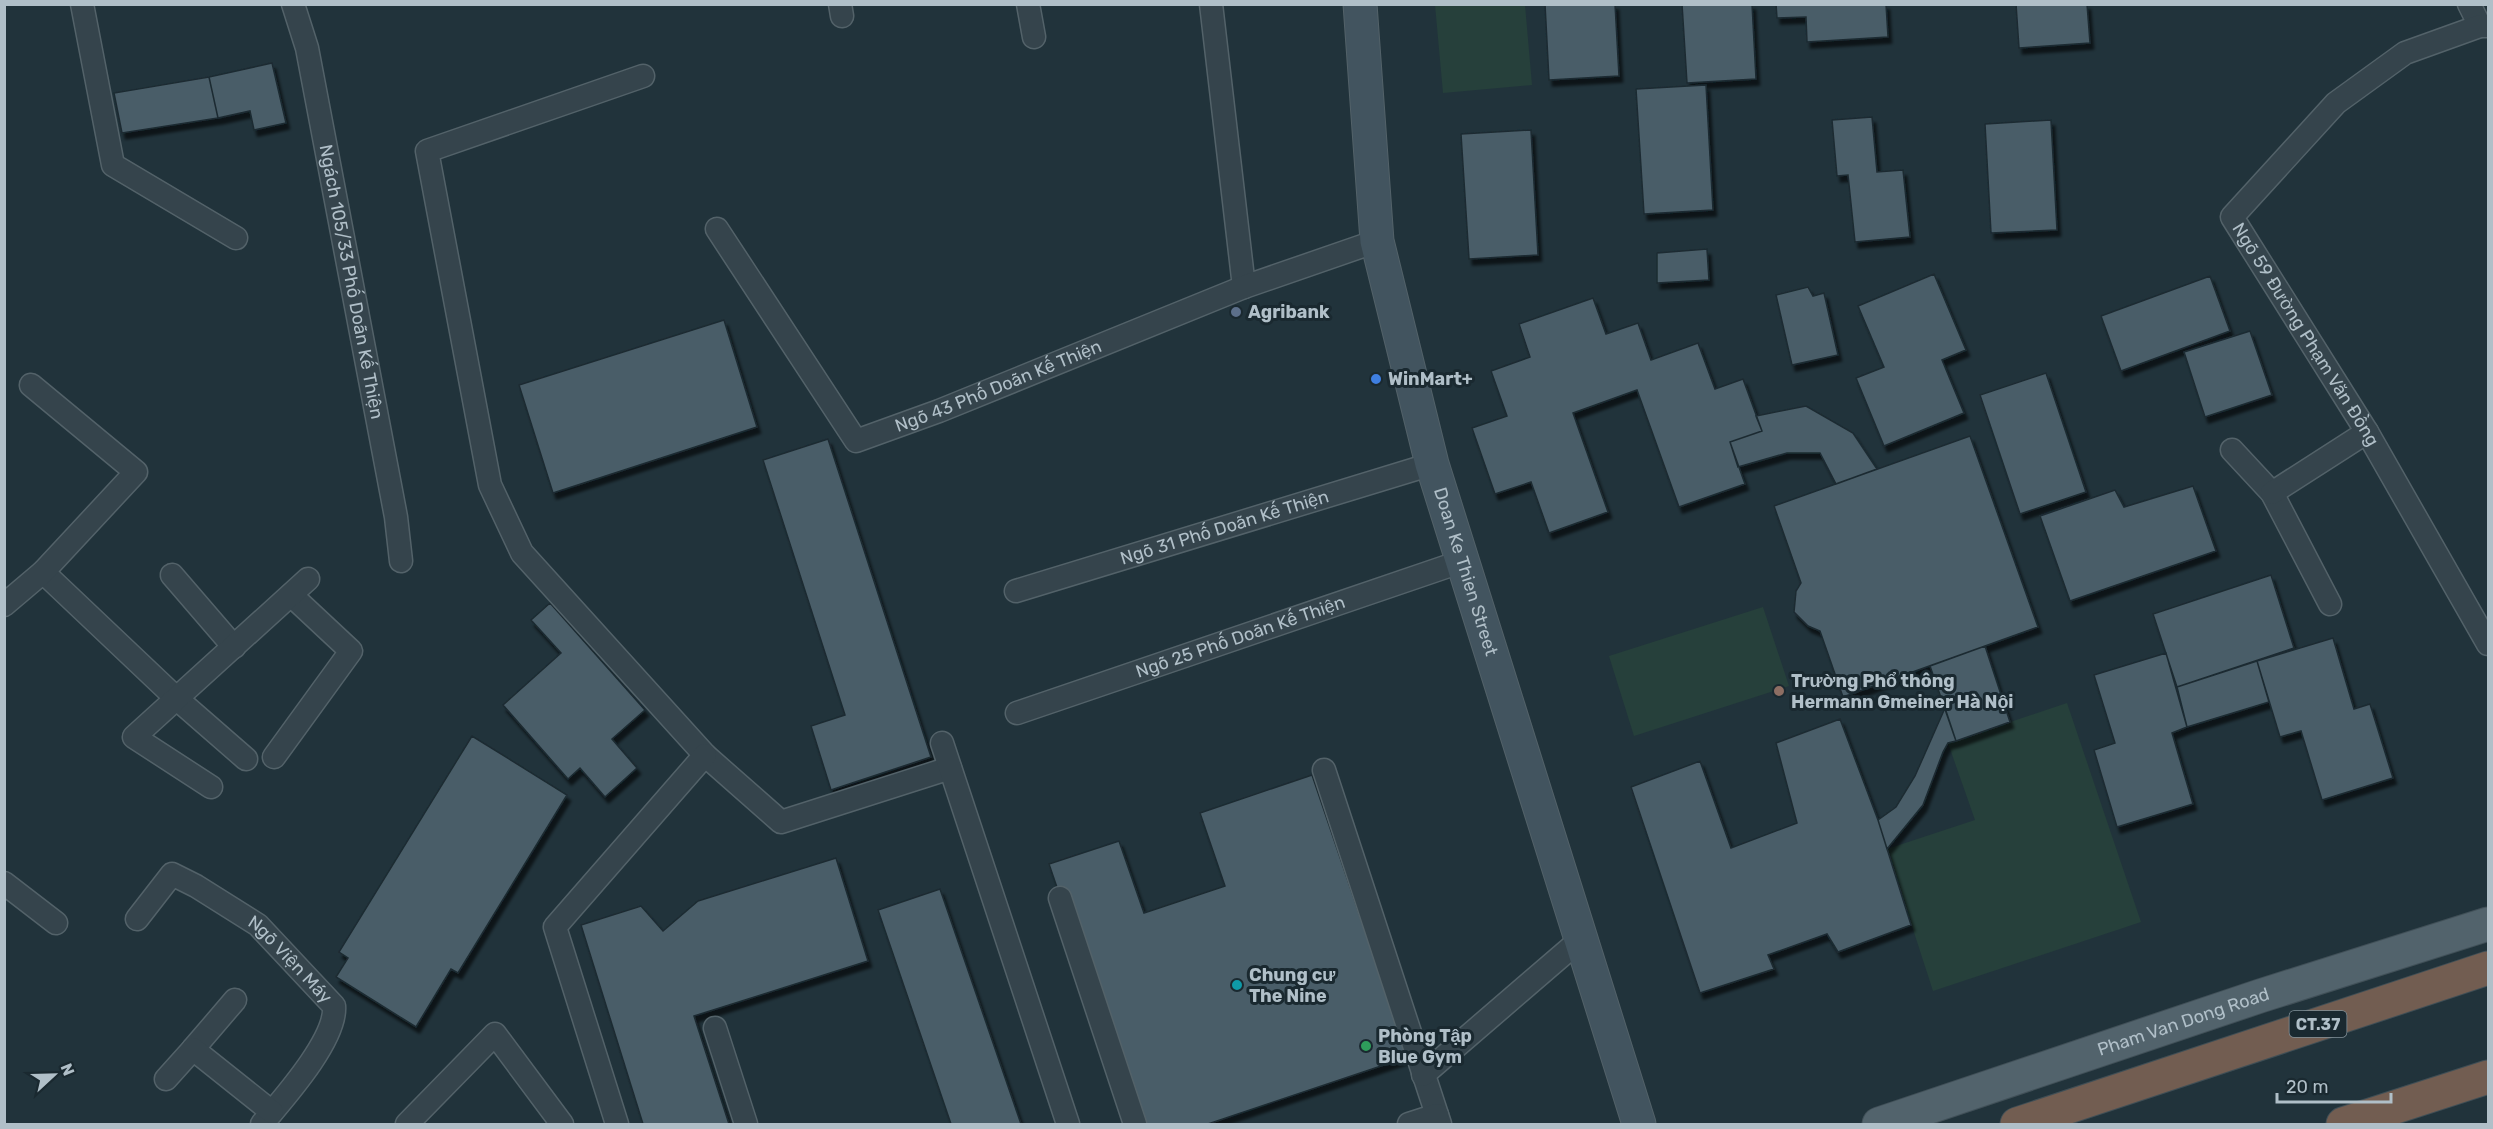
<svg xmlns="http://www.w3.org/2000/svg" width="2493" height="1129" font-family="Rubik,sans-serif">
	<defs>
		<filter id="shadow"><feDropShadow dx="3.5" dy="6" stdDeviation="1.5" flood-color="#0009"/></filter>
	</defs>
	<rect width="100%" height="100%" fill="#21333b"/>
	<!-- green -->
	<path fill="#26403b" d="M1435,5H1525L1532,85L1443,93Z
		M1763,607L1789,686L1634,736L1609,656Z
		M2067,703L2141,922L1933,991L1887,849L1975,820L1948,743Z"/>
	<!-- building -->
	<path fill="#495d67" stroke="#1c2b32" stroke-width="1.5" filter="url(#shadow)" d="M1545,4H1615L1619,76L1549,80Z
		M1682,4H1752L1756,79L1687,83Z
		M1776,4H1886L1888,37L1807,42L1806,17L1777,18Z
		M2016,4H2087L2090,43L2019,48Z
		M272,63L286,123L254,130L250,111L218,118L209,77Z
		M209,77L218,118L122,133L114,93Z
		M1706,85L1713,210L1644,214L1636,89Z
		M1872,117L1877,172L1903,170L1910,237L1855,242L1848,175L1837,176L1832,120Z
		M2051,120L2057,230L1991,233L1985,124Z
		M1531,130L1538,255L1469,259L1461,134Z
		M1707,249L1709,280L1657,283V253Z
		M1934,274L1966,350L1942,360L1964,413L1884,446L1856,378L1884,367L1858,306Z
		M2210,276L2230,331L2121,371L2101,316Z
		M1808,287L1813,296L1824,293L1838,355L1792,365L1776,295Z
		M1593,298L1606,334L1638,323L1651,360L1698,343L1715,389L1743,379L1762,431L1730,442L1745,484L1679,507L1637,390L1573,413L1608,512L1549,533L1531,482L1495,494L1472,428L1507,416L1491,371L1530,357L1519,324Z
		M724,320L757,427L553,493L519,385Z
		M2250,331L2272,395L2205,417L2184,352Z
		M2046,373L2086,492L2020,514L1980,395Z
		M1806,406L1853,433L1877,469L1836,484L1820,453H1787L1738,467L1730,442L1762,431L1756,416Z
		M1970,436L2038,627L1843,697L1820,631L1808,626L1794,612L1796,591L1801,583L1774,506Z
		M828,439L931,757L831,790L811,726L845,715L763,460Z
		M2193,486L2216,551L2070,601L2040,516L2115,490L2124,507Z
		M2271,575L2294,648L2177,687L2153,614Z
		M550,603L645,710L612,739L637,768L605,797L580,768L568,779L503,705L561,653L531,620Z
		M2333,638L2354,709L2370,704L2393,778L2322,800L2301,731L2280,737L2257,661Z
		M1985,646L2010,722L1956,741L1930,666Z
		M2166,653L2187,727L2172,733L2193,804L2117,827L2094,750L2115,743L2094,675Z
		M2257,661L2269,702L2187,727L2177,687Z
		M1945,708L1956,741L1948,743L1943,752L1923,805L1887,849L1878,820L1896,807L1915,776Z
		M1840,719L1878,820L1911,925L1838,952L1827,934L1768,955L1774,969L1700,993L1631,787L1700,761L1731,848L1797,823L1776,743Z
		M472,736L567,795L458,973L451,969L416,1027L336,977L348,958L339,952Z
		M1312,775L1408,1057L1208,1124H1138L1049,864L1119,841L1144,913L1225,886L1200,813Z
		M836,858L868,961L694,1016L729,1124H643L581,925L641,906L663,931L698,901Z
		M940,889L1021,1124H951L878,910Z"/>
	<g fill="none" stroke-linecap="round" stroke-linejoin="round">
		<defs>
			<g id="lane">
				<path d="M82,4L113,165L236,238"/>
				<path id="s1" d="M293,4L307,48L396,517L401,561"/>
				<path d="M840,4L842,16"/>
				<path d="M1028,4L1034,37"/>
				<path d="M1211,4L1244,287"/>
				<path d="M2469,4L2480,26"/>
				<path id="s2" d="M2488,26H2480L2405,53L2336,103L2232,217L2367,432L2488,644"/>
				<path d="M643,76L427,151L490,485L522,553L705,755L781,822L950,768"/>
				<path id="s3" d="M717,229L856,441L939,411L1244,287L1377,241"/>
				<path d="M2232,450L2272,493L2330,604"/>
				<path d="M2272,493L2367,432"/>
				<path d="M43,572L176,698L246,759"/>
				<path d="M172,575L234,647"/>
				<path id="s4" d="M1016,591L1432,464"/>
				<path d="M4,605L43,572L136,472L31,385"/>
				<path id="s5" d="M1017,713L1463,561"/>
				<path d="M942,743L1068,1124"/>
				<path d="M274,757L351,651L291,595"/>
				<path d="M1324,770L1440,1124"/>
				<path d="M211,787L134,737L308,579"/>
				<path d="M4,883L56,923"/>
				<path d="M1060,898L1135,1124"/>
				<path id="s6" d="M137,919L172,874L196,886L258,925L334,1006C337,1039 283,1099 262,1124"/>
				<path d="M715,1028L746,1124"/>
				<path d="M193,1049L235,1000"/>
				<path d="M1423,1075L1581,939"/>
				<path d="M166,1079L193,1049L272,1112"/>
				<path d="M407,1124L495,1034L562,1124"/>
				<path d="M617,1124L555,927L705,755"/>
				<path d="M1409,1124L1437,1115"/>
			</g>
			<g id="secondary">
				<path id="s7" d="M1360,4L1377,241L1432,464L1639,1124"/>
			</g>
			<g id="primary">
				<path id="s8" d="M1879,1124L2260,996L2488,924"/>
			</g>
			<path id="highway" d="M2017,1124L2488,968
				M2343,1124L2488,1077"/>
		</defs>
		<!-- lane casing -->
		<use href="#lane" stroke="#536269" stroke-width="25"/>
		<!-- secondary casing -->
		<use href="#secondary" stroke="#536269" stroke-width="35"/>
		<!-- primary casing -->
		<use href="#primary" stroke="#415058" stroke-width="35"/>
		<!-- highway casing -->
		<use href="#highway" stroke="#404f56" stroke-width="35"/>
		<!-- lane -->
		<use href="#lane" stroke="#35444c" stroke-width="22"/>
		<!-- secondary -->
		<use href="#secondary" stroke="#42545f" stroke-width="33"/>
		<!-- primary -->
		<use href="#primary" stroke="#52636c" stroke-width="33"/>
		<!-- highway -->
		<use href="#highway" stroke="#725d51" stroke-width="33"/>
	</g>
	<!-- markers -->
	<circle fill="#5c6f8a" stroke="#1a2930" stroke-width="2" cx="1236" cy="312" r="6"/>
	<circle fill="#3f7fe0" stroke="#1a2930" stroke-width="2" cx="1376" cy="379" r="6"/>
	<circle fill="#8d6e63" stroke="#1a2930" stroke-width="2" cx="1779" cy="691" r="6"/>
	<circle fill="#0f9aa8" stroke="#1a2930" stroke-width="2" cx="1237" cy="985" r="6"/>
	<circle fill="#2e9e5b" stroke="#1a2930" stroke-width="2" cx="1366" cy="1046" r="6"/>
	<g text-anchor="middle" stroke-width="6" stroke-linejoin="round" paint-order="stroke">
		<!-- shield labels -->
		<rect fill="#1a2930" stroke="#83929a" stroke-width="1.5" x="2289.5" y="1011" width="57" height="26" rx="4.5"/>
		<g font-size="16" font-weight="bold" fill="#b0bfc8">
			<text x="2318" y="1030">CT.37</text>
		</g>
		<!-- street labels -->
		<g font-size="18" fill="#b0bfc8" stroke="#1a2930">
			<text dy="6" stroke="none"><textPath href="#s1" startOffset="284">Ngách 105/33 Phố Doãn Kế Thiện</textPath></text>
			<text dy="6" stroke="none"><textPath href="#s2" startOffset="466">Ngõ 59 Đường Phạm Văn Đồng</textPath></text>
			<text dy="6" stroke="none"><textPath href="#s3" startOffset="406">Ngõ 43 Phố Doãn Kế Thiện</textPath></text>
			<text dy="6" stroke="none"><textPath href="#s4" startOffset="218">Ngõ 31 Phố Doãn Kế Thiện</textPath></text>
			<text dy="6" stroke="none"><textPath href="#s7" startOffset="580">Doan Ke Thien Street</textPath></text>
			<text dy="6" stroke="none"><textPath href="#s5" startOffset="236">Ngõ 25 Phố Doãn Kế Thiện</textPath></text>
			<text dy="6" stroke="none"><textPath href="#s6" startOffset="204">Ngõ Viện Máy</textPath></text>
			<text dy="6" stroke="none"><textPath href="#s8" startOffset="321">Pham Van Dong Road</textPath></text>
		</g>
		<!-- poi labels -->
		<g font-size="18" font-weight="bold" fill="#b0bfc8" stroke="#1a2930" text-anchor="start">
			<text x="1248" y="318">Agribank</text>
			<text x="1388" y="385">WinMart+</text>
			<text x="1791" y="687">Trường Phổ thông<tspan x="1791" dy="21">Hermann Gmeiner Hà Nội</tspan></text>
			<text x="1249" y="981">Chung cư<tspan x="1249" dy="21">The Nine</tspan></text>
			<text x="1378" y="1042">Phòng Tập<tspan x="1378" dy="21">Blue Gym</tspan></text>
		</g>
	</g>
	<!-- border -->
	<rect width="2493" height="1129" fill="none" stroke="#b0bfc8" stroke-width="12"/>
	<!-- north arrow -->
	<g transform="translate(54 1075) rotate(68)" stroke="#1a2930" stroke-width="4.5" paint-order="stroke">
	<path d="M0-4.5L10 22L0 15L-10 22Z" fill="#b0bfc8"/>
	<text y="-9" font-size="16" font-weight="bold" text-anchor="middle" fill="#b0bfc8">N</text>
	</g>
	<!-- scale -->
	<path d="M2277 1093v9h114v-9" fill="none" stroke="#b0bfc8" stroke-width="3"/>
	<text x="2286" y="1093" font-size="18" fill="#b0bfc8" stroke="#1a2930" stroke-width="4.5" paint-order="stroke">20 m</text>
</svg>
